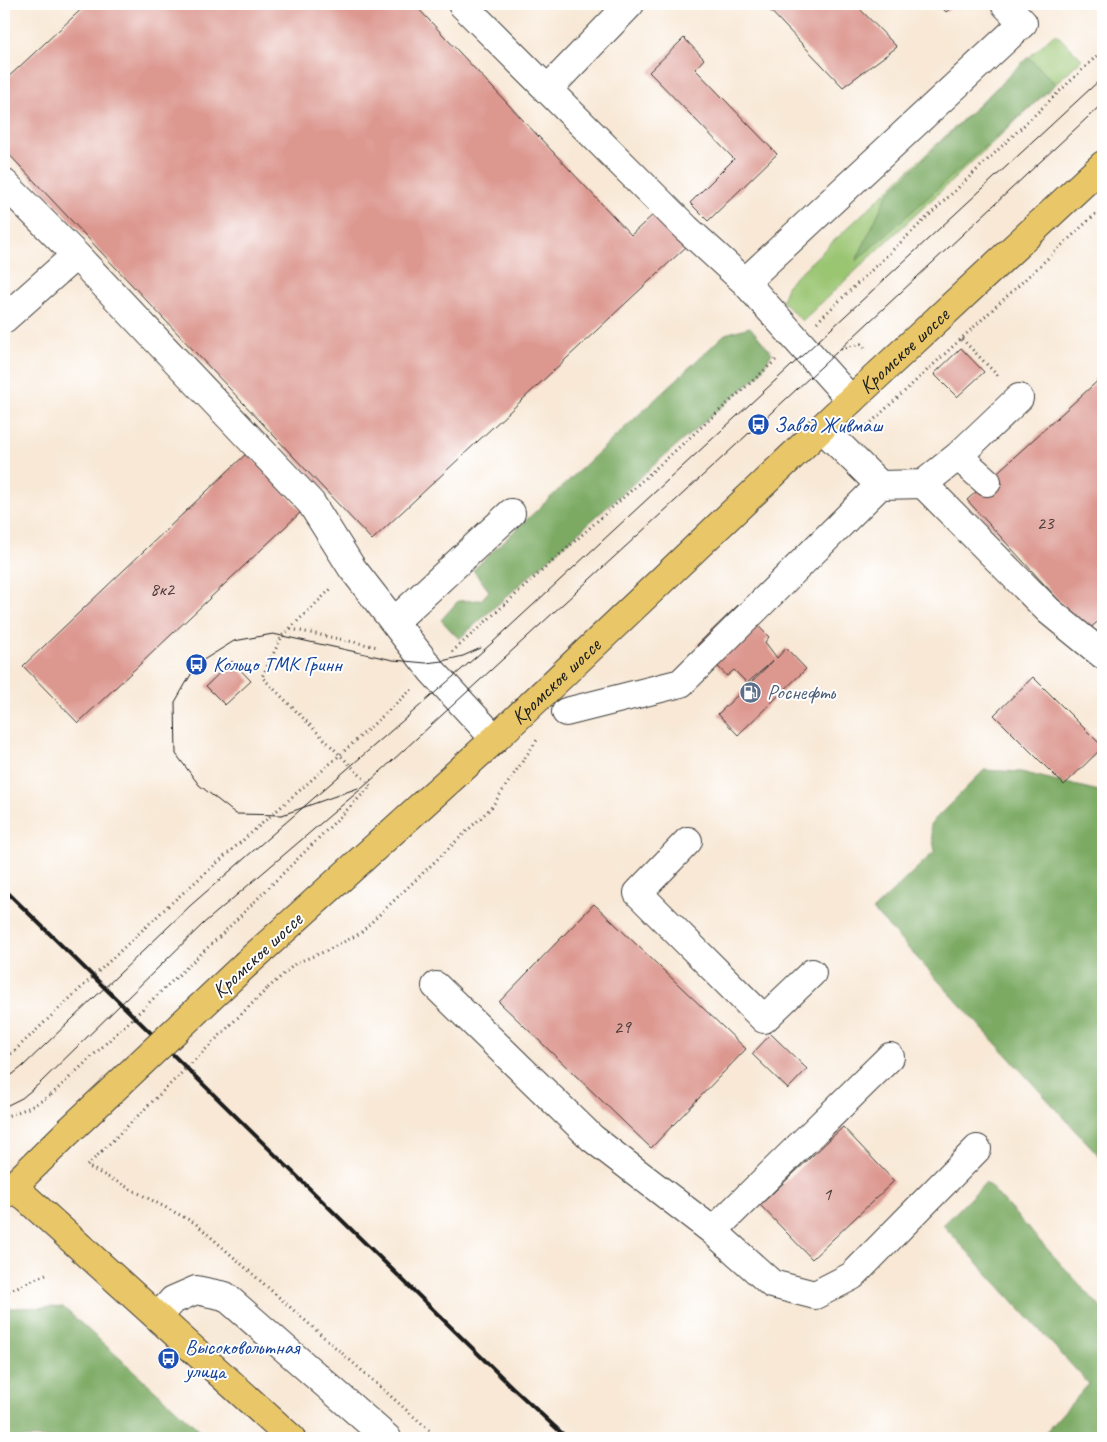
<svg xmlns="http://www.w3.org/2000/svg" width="1107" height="1442" font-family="Caveat,sans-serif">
	<rect width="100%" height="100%" fill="#fff"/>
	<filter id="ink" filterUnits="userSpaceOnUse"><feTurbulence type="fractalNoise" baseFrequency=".02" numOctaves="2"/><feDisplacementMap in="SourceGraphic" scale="10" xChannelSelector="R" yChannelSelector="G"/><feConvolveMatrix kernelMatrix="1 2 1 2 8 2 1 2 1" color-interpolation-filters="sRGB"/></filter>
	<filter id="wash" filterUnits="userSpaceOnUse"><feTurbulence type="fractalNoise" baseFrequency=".0096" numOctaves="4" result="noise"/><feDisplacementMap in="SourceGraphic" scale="20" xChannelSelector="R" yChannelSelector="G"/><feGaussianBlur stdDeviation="1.12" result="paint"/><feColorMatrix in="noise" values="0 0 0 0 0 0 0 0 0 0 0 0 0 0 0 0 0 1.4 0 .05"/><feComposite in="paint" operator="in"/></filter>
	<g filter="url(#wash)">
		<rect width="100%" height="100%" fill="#f8e8d5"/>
		<!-- green -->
		<path fill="#9ac571" stroke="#5b7046" d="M1055,33L1082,59L802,321L782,301L788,284Z"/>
		<!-- forest -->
		<path fill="#7baa63" stroke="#4c6340" d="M1028,57L1056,84L856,261L887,195Z
			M750,327L772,353L759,375L663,457L459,639L441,620L458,601L481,600L489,591L473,570L725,334Z
			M984,770L1021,772L1103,792V1064L1100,1068L1103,1073V1160L873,910L935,851L930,824Z
			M986,1182L1103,1310V1438H1040L1089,1384L943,1225Z
			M63,1307L208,1438H4V1308Z"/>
		<g id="blocks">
			<!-- building -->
			<path fill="#dc978f" d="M87,4H414L631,235L655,213L687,246L372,540L4,149V81Z
				M764,4H855L897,47L843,87Z
				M938,4H955L946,12Z
				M684,38L704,59L695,69L777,154L708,221L690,203L734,159L649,72Z
				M961,348L984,372L957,397L934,374Z
				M1103,376V617L1087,631L967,500Z
				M247,453L302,511L78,723L23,666Z
				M738,605L769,637L765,642L777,658L786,648L806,669L738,735L718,714L773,661L747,683L734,670L727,676L697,645Z
				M232,661L251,681L225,705L206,686Z
				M1033,677L1103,747L1064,785L994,715Z
				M594,904L746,1049L651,1148L499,1002Z
				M771,1034L807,1069L788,1089L752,1054Z
				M843,1127L894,1181L812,1259L760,1205Z"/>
		</g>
	</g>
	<g filter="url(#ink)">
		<use href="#blocks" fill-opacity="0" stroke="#3d3b38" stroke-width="1"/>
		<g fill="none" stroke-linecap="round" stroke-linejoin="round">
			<defs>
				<path id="minor" d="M462,4L686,228L745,282L851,400
					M547,90L630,4
					M4,183L76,255L311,503L352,568L432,671L495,739
					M745,282L1023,23L1005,4
					M4,319L76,255
					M823,429L880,485L923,484L1049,611L1103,655
					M958,456L987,482
					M923,484L958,456L1019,398
					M394,622L511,513
					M566,712L681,683L880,485
					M688,841L638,893L764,1019L812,973
					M436,986L592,1138L713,1231L890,1057
					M713,1231L772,1284L815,1295L852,1276L977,1149
					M158,1317L173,1300L196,1290L225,1296L387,1438"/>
				<g id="major">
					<path id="s1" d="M247,963L495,739L851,400L1103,165"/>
					<path d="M13,1186L291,1438"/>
					<path d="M4,1195L69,1131"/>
				</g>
			</defs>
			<!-- minor casing -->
			<use href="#minor" stroke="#3d3b38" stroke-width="30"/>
			<!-- major casing -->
			<use href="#major" stroke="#3d3b38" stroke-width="30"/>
			<!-- path -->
			<path stroke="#3d3b38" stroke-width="3" stroke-dasharray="1 4" stroke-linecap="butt" d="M817,322L1103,50
				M962,339L1000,378
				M841,349L861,344L867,350
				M864,429L1103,207
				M291,629L378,647
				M452,652L778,358
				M168,906L340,755L412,689
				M219,937L371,786L262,677L282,636L332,588
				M268,988L296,963L326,951L359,934L491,808L537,740
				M4,1057L11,1054
				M4,1117L31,1107L51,1095
				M102,1151L87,1166L195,1223L438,1438
				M4,1293L46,1274"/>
			<!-- minor -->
			<use href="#minor" stroke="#fff" stroke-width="28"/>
			<!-- major -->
			<use href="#major" stroke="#e9c769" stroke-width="28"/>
			<!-- tram -->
			<path stroke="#1c1c1c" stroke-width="1" d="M358,788L282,815L236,814L199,785L176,754L175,702L197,664L234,641L273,634L393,660L426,663L442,661L463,656L481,648
				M4,1081L22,1067L191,905L492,643L1103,77
				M4,1107L22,1098L39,1084L204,923L368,783L822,366L1103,103"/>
			<!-- rail -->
			<path stroke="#1c1c1c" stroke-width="4" d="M4,889L513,1388L567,1438"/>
			<defs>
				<path id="major-bridge" d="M69,1131L247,963"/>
			</defs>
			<!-- major-bridge casing -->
			<use href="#major-bridge" stroke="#3d3b38" stroke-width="30" stroke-linecap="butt"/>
			<!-- path-bridge -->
			<path stroke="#3d3b38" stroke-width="3" stroke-dasharray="1 4" stroke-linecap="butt" d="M11,1054L168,906
				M51,1095L219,937
				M102,1151L268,988"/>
			<!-- major-bridge -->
			<use href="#major-bridge" stroke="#e9c769" stroke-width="28"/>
		</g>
	</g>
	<!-- icons -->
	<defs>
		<symbol id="bus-disc" viewBox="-11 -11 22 22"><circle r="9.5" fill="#1a4fb4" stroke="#fff"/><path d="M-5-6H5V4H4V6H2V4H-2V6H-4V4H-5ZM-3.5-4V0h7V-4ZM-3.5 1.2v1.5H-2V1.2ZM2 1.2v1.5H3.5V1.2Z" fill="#fff"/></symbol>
		<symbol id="fuel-disc" viewBox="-11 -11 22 22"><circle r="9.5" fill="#5c6f8a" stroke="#fff"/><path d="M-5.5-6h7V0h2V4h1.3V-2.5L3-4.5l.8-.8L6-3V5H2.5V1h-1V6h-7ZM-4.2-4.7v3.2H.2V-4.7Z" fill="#fff"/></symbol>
	</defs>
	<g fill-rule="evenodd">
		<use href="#bus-disc" x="746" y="412" width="25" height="25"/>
		<use href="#bus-disc" x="184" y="652" width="25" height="25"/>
		<use href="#fuel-disc" x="738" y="680" width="25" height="25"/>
		<use href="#bus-disc" x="156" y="1346" width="25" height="25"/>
	</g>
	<g text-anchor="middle" stroke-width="4" stroke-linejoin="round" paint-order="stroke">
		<!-- number labels -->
		<g font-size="19" fill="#4c3b39">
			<text x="1045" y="529">23</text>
			<text x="162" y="595">8к2</text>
			<text x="622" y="1033">29</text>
			<text x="827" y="1200">1</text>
		</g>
		<!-- street labels -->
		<g font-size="21" fill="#1c1c1c" stroke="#fff">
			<text dy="7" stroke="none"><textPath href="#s1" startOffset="898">Кромское шоссе</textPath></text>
			<text dy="7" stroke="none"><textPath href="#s1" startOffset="418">Кромское шоссе</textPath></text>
			<text transform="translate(257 955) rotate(-43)" y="7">Кромское шоссе</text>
		</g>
		<!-- transit labels -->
		<g font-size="21" fill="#164399" stroke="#fff" text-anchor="start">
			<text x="774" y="432">Завод Живмаш</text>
			<text x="213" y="671">Кольцо ТМК Гринн</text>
			<text x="185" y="1354">Высоковольтная<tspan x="185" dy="24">улица</tspan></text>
		</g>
		<!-- service labels -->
		<g font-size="21" fill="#4e5e75" stroke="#fff" text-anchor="start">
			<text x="767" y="699">Роснефть</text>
		</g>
	</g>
	<!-- margin -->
	<rect width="1107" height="1442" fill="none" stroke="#fff" stroke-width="20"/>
</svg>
